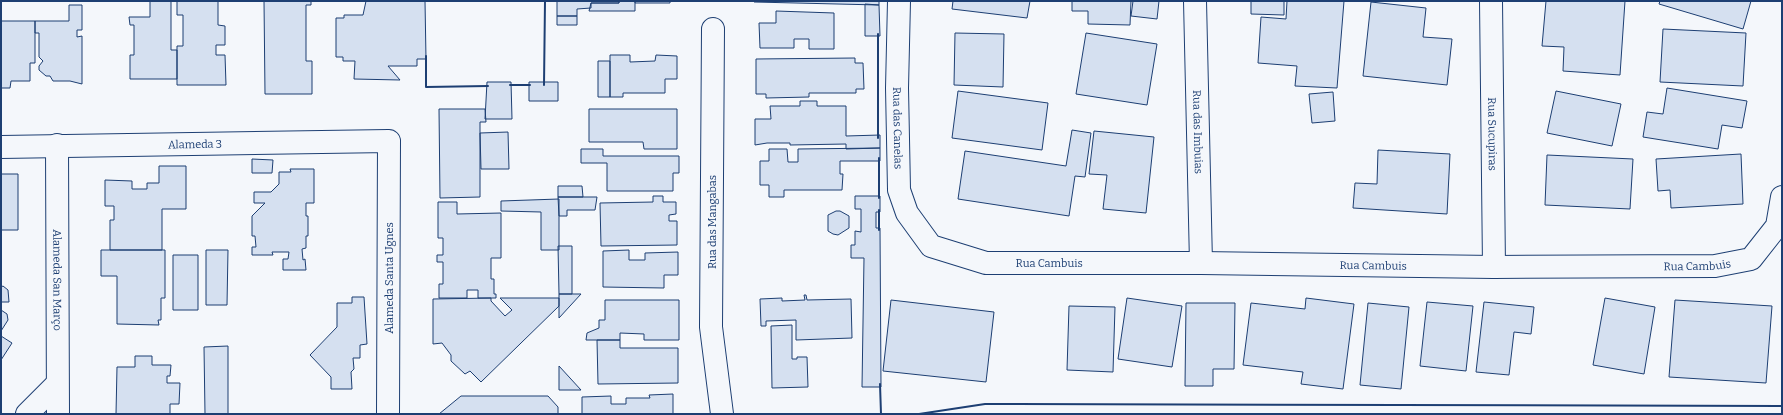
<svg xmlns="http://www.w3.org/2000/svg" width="1783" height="415" font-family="Bitter,serif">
	<rect width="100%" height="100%" fill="#f4f7fb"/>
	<!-- building -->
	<path fill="#d5e0f0" stroke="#1d3f73" d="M150,1H171V50H177V79H130V55H134V25H130L129,17H150Z
		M177,1H218V25L225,26V45H216V55H225L226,85H177V46H183V15H177Z
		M264,1H311V5H306V61H312V94H265Z
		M366,1H425L426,59H417V66H388L400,80L354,79L355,61H343V57H336V18H344V15H363Z
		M557,1H619V3H591V8L577,9V16H557Z
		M619,1H635V11H589L591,3H619Z
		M635,1H670V3H635Z
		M754,1H879V5L754,2Z
		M953,1H1030L1027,18L952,9Z
		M1072,1H1131L1130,25L1088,24V11H1072Z
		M1133,1H1159L1157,19L1131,16Z
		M1251,1H1284V15L1251,14Z
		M1287,1H1344L1337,88L1295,86L1297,66L1258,63L1261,17L1286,19Z
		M1546,1H1625L1620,75L1563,71L1564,47L1542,46Z
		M1660,1H1751L1743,29L1659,4Z
		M1371,2L1426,8L1423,37L1452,39L1447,85L1363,76Z
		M865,4L879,5L880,36H865Z
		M69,5H82V30H77V37L82,36V84L70,81H53L50,76H46L39,70V66L43,61L39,57V33H35V21H69Z
		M776,11L834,13V49H809V39H794V48H760L759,23H776Z
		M557,16H577V25H557Z
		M1,21H35V63H30V81H11L10,88H1Z
		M1663,29L1746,33L1743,86L1660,82Z
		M955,33L1004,34L1003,87L954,85Z
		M1086,33L1157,44L1147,105L1076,94Z
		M610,55H630V62L655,61L656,55L677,56V79H665V93H623V97H610Z
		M855,58V63H863L864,89H856V93H809V97L766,98V94H756V59Z
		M598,61H610V97H598Z
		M487,82H511L512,119H485Z
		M529,82H558V101H529Z
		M1667,88L1747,101L1742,128L1722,125L1718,149L1643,137L1647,112L1663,114Z
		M958,91L1048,103L1042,150L952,138Z
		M1556,91L1621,104L1612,146L1547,133Z
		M1333,92L1335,121L1312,123L1309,94Z
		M800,101H817V106H846V136L880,135V148L846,149V144L790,145V143H767L755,145V119H771L770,106H800Z
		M439,109H485L486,122H480V197L440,198Z
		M589,109H677V149H644L643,142H589Z
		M1072,130L1091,133L1085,177L1075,176L1069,216L958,199L965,151L1066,166Z
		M1094,131L1154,137L1146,213L1103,209L1107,175L1089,174Z
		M508,132L509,169H481L480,133Z
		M880,148V161H840V174H843L842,190H784V197H769V185H760V161H769V149H787L788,162H798V149Z
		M581,149H603V156H679V173H673V191H607V163H581Z
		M1378,150L1450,154L1447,214L1353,208L1355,183L1377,184Z
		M1741,154L1743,204L1671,208L1670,190L1658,191L1656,159Z
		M1547,155L1633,159L1630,209L1545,205Z
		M252,159L273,160L272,173H252Z
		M159,166H186V209H162V250H110V220H114V206H105V180L132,181V189H147V183H159Z
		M290,169H314V203H306V216H308V236H306V248L302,249L303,260L305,259L306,270H283V259H288L289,252H272L273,255H252V247H256L255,236H252V216L265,203H254V192H271L279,184V172H291Z
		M1,174H18V230H1Z
		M558,186H582L583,197H558Z
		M653,196H663V202H676V214L669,215V221H677V245L601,246L600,203L653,202Z
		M855,196H880V212H876V228H880L881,387H862L864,258H851V245H855V231L861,232V209H855Z
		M558,197H597L595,210H567V216H559Z
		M559,199V250H541V212L501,211V201Z
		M438,202H457V214L501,213V258H491V279H494V294H496V298H478V290H467V298H439V284H443V262H437V255H443V238H438Z
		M836,211H840L849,216V228L838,235L833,234L828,231V215Z
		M558,246H572V294H559Z
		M101,250H165V298H161V320H158L159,325L117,324V276H101Z
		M206,250H228L227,305H206Z
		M629,250V260H645V253L678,252V275H664V288L603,287V251Z
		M173,255H198V310H173Z
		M3,286L8,290L9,302H1V287Z
		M559,294H581L559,318Z
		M804,295H806L807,300L851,299L852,338L796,340V320L766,321V326H761L760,299L782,298V301L805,300Z
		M352,297H364L367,344L360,345V358H353L354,369L351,372L352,389H331V377L310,355L337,327V303H352Z
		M491,298V301L505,316L512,310L500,298H559V306L481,382L470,371L465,374L451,361V355L442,343L433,344V299Z
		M1127,298L1182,306L1172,367L1118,359Z
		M1306,298L1354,304L1343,389L1301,384L1303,372L1243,365L1251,303L1305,309Z
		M1605,298L1655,307L1644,374L1593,365Z
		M605,300H679V340H644V334L620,333V340H586L587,333L599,328V320H605Z
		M891,300L994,312L986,382L883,371Z
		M1675,300L1772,306L1766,383L1669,377Z
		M1427,302L1473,306L1466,371L1420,366Z
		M1484,302L1534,307L1531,334L1514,332L1509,375L1476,372Z
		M1186,303H1235L1234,369H1213V386H1185Z
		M1368,303L1409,307L1401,389L1360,385Z
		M1069,306L1115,307L1113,372L1067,370Z
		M1,310L7,314L8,320L1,331Z
		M792,325V359H797V357H807L808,387L772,388L771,326Z
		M1,336L12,343L1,360Z
		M597,340H620V348H678V383L598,384Z
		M228,346V414H205L204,347Z
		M135,356H152V365H171L170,376H167V383H180L179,404H170V414H116L117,367H135Z
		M559,366L581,390H559Z
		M673,394V414H582V397L611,396V404H626V398H650L649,395Z
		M461,396H548L558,407V414H439Z"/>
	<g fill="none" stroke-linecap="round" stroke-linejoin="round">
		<defs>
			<g id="minor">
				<path id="s1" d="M899,1L897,88L899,190L907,213L931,246L986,263H1201L1494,267L1715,266L1751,259L1777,226L1782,197"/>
				<path id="s2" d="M1195,1L1201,263"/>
				<path id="s3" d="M1491,1L1494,267"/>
				<path d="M713,29L711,327L722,414"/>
				<path id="s4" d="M57,145L58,414"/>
				<path id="s5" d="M1,147L389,141L388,414"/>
				<path d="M27,414L57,384"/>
			</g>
		</defs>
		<!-- minor casing -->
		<use href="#minor" stroke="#1d3f73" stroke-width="24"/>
		<!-- minor -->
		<use href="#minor" stroke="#f4f7fb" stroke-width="22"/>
		<!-- wall -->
		<path stroke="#1d3f73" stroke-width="2" d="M878,34V138
			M426,56V87L488,86
			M510,85H530
			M544,85L545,1
			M879,158V198
			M879,210V230
			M880,384L881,414
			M919,414L985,404L1782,406"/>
	</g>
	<g text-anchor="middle" stroke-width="3" stroke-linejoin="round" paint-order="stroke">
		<!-- street labels -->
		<g font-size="11" fill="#1d3f73" stroke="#f4f7fb">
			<text dy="4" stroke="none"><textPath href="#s1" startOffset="127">Rua das Canelas</textPath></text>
			<text dy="4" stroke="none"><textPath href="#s2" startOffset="131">Rua das Imbuias</textPath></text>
			<text dy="4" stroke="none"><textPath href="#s3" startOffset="133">Rua Sucupiras</textPath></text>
			<text dy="4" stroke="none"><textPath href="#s5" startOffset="194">Alameda 3</textPath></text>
			<text transform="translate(712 222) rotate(-90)" y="4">Rua das Mangabas</text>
			<text dy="4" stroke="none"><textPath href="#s1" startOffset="375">Rua Cambuis</textPath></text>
			<text dy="4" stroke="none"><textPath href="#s1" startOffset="1023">Rua Cambuis</textPath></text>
			<text dy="4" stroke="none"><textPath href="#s1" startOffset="699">Rua Cambuis</textPath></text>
			<text transform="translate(389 278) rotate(-90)" y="4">Alameda Santa Ugnes</text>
			<text dy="4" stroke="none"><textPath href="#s4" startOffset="135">Alameda San Março</textPath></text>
		</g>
	</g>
	<!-- border -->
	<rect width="1783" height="415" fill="none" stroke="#1d3f73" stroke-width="4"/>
</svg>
